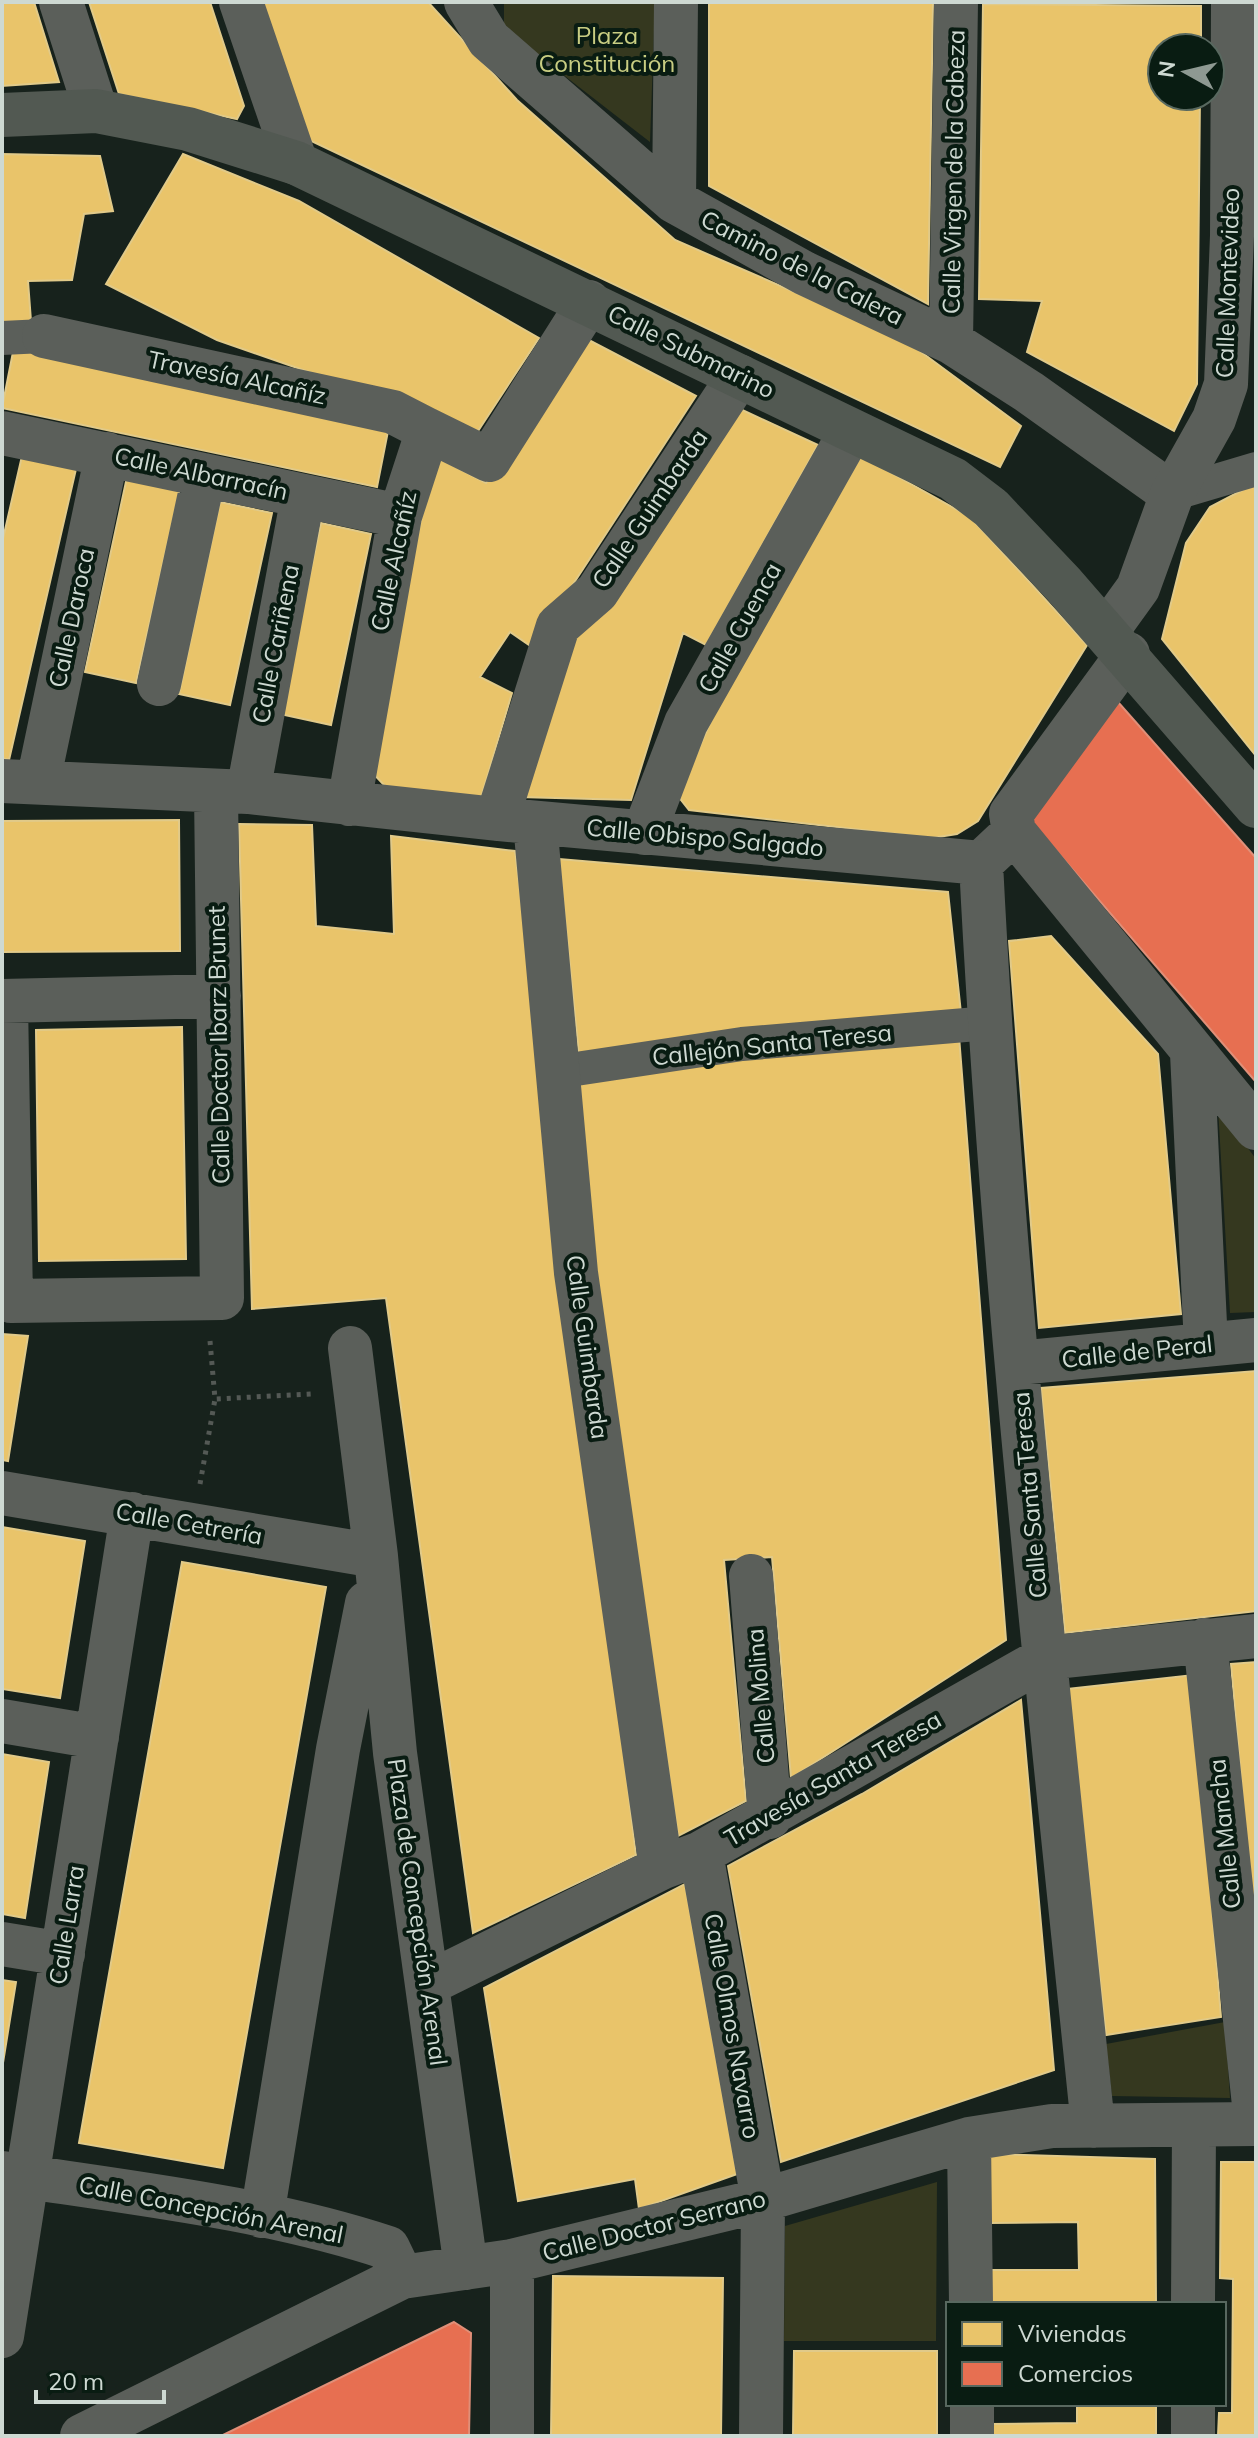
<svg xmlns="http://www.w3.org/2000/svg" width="1258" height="2438" font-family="Mulish,sans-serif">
	<rect width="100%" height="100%" fill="#17221c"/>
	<!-- green -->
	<path fill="#35381f" d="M504,2H655L650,142L504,29Z
		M1218,1108L1256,1159V1312L1230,1313Z
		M1225,2022L1230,2098L1112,2096L1106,2044Z
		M937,2182L936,2341H784L785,2226Z"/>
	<!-- homes -->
	<path fill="#e9c46a" stroke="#e1ca89" stroke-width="2" d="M2,2H34L59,82L2,86Z
		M89,2H210L244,106L237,119L119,94Z
		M258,2H428L517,100L675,240L905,340L1021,426L1000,467L305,138Z
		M709,2L933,3L928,304L709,186Z
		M983,4L1201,6V48H1162V96H1200L1197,384L1174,431L1027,352L1042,301L979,299Z
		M2,154L100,156L113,211L84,214L72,280L28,281L31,321L2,323Z
		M183,154L299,201L539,338L478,431L217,340L106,284Z
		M583,337L696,396L532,647L510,632L480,677L512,693L480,801L385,786L367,767L435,456L486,483Z
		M14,347L389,426L377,487L2,408Z
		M738,408L818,445L706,645L683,633L631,800L519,797L569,643Z
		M22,456L76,469L9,760L2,758V543Z
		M861,456L970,517L1087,645L978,821L957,834L932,838L689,810L678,796L718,705Z
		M127,477L180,488L136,683L85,672Z
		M1256,483V756L1162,639L1186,543L1210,507Z
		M220,502L272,513L230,705L179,694Z
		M321,523L371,534L331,725L280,714Z
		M179,820L180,951L2,952V821Z
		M239,824L312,825L316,926L394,934L391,836L515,851L636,1855L473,1933L386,1298L252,1309Z
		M559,859L948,892L961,1013L579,1055Z
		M1051,936L1158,1054L1181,1314L1039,1328L1009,941Z
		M182,1027L186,1259L39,1261L36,1030Z
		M959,1036L1006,1640L791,1778L772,1557L724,1560L746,1801L678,1836L595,1269L579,1076Z
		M2,1334L28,1336L8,1461L2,1460Z
		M1256,1371V1611L1065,1633L1041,1388Z
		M2,1527L85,1541L60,1698L2,1689Z
		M182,1562L326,1587L223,2168L79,2143Z
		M1256,1662V1949L1231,1664Z
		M1193,1675L1221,2017L1106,2035L1068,1689Z
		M1021,1700L1054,2070L781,2162L728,1866L862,1794Z
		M2,1754L49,1762L25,1918L2,1914Z
		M685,1884L737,2174L639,2209L635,2179L518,2201L484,1988Z
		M2,1980L16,1982L2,2069Z
		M989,2154L1155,2159L1156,2304H991L990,2270H1079L1078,2222L990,2223Z
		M1221,2162H1256V2436H1218L1219,2413H1232L1233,2279L1220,2278Z
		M553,2276L723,2278L721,2436H551Z
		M794,2351H937V2436H793Z
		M1077,2404H1156V2436H992V2424L1077,2423Z"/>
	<!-- shops -->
	<path fill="#e76f51" stroke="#e08f78" stroke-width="2" d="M1118,702L1256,858V1082L1028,818Z
		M454,2322L471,2333L469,2436H221Z"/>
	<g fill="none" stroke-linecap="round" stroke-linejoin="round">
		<!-- path -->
		<path stroke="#545955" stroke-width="5" stroke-dasharray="4 6" stroke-linecap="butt" d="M210,1341L215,1399L311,1394
			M200,1484L215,1399"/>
		<!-- pedestrian -->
		<path stroke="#5b5f5a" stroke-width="34" d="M2,338L44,336
			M1172,494L1256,469
			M556,1072L742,1044L989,1023"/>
		<!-- minor -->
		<path stroke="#5b5f5a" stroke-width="44" d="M61,2L96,111
			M241,2L296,163
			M466,2L489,40L674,201L804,273L951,342L1029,392L1172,494
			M674,201L676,2
			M44,336L393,412L428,430
			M951,342L956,2
			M2,433L400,516
			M159,684L204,475
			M2,781L248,792L497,819L981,863L1014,832L1256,1128
			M38,782L107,454
			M248,792L303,496
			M349,804L400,516L428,430L489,460L589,302
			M497,819L558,626L597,592L739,376
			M535,823L576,1273L661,1868
			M1014,832L1011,814L1128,654
			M644,833L686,723L851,431
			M981,863C1002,1285 1050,1706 1093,2126
			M2,1001L219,996
			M6,1001L11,1301L222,1298L216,791
			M1192,1053L1206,1345
			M350,1348L376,1556L395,1753L466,2268
			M1018,1363L1256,1340
			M2,1493L376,1556
			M751,1576L770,1817
			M1205,1640L1256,2124
			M2,1721L97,1737
			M701,1853L763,2200L761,2436
			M2,1944L63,1954
			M427,1984L661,1868L701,1853L1045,1658L1256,1636
			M969,2139L971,2304
			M2,2173C130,2193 264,2207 388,2248L402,2277
			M262,2216L338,1749L367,1603
			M512,2261V2436
			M1193,2304L1194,2126
			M2,2336L132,1514
			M972,2404V2436
			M82,2436L402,2277L512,2261L763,2200L969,2139L1052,2126L1256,2124
			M1193,2436V2404"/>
		<!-- tertiary -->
		<path stroke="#5b5f5a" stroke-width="44" d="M1107,631L1138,588L1172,494L1214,419L1226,384L1232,236L1233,2"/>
		<!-- secondary -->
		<path stroke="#525952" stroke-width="44" d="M2,115L96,111L188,129L296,163L953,479L991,508L1063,584L1256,806"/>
	</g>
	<g text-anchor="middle" stroke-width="8" stroke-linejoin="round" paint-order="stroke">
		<!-- park labels -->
		<g font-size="24" fill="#c8cd82" stroke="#091c12">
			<text x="607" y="44">Plaza<tspan x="607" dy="28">Constitución</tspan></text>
		</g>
		<!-- street labels -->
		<g font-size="24" fill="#ced9d2" stroke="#091c12">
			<text transform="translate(954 172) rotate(-89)" y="8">Calle Virgen de la Cabeza</text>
			<text transform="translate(802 268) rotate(27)" y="8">Camino de la Calera</text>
			<text transform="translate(1228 283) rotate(-88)" y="8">Calle Montevideo</text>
			<text transform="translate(691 352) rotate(26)" y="8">Calle Submarino</text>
			<text transform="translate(237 378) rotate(12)" y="8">Travesía Alcañíz</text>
			<text transform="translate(201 474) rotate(12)" y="8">Calle Albarracín</text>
			<text transform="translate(650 509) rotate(-56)" y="8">Calle Guimbarda</text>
			<text transform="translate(394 561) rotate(-78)" y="8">Calle Alcañíz</text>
			<text transform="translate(72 618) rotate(-78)" y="8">Calle Daroca</text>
			<text transform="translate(740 628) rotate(-61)" y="8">Calle Cuenca</text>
			<text transform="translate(276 644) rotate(-79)" y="8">Calle Cariñena</text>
			<text transform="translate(705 838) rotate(5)" y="8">Calle Obispo Salgado</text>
			<text transform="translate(219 1045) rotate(-91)" y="8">Calle Doctor Ibarz Brunet</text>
			<text transform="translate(772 1045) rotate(-6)" y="8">Callejón Santa Teresa</text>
			<text transform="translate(587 1347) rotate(82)" y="8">Calle Guimbarda</text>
			<text transform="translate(1137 1352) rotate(-6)" y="8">Calle de Peral</text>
			<text transform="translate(1030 1495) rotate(-95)" y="8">Calle Santa Teresa</text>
			<text transform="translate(189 1524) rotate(10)" y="8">Calle Cetrería</text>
			<text transform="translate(761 1696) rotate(-95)" y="8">Calle Molina</text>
			<text transform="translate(833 1779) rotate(-30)" y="8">Travesía Santa Teresa</text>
			<text transform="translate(1225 1834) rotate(-96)" y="8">Calle Mancha</text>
			<text transform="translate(417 1912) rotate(82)" y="8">Plaza de Concepción Arenal</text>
			<text transform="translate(67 1925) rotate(-81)" y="8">Calle Larra</text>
			<text transform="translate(732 2026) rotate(80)" y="8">Calle Olmos Navarro</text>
			<text transform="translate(211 2210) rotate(11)" y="8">Calle Concepción Arenal</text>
			<text transform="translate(654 2226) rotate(-14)" y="8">Calle Doctor Serrano</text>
		</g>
	</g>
	<!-- border -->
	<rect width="1258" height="2438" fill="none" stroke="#ced9d2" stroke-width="8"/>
	<!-- legend -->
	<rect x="946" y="2302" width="280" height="104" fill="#091c12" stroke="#58685f" stroke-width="2"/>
	<rect x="962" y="2322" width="40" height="24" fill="#e9c46a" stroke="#58685f" stroke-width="2"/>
	<text x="1018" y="2342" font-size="24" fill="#ced9d2">Viviendas</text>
	<rect x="962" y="2362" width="40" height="24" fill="#e76f51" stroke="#58685f" stroke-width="2"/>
	<text x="1018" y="2382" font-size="24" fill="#ced9d2">Comercios</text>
	<!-- north arrow -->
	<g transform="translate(1186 72) rotate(278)"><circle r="38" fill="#091c12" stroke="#58685f" stroke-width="2"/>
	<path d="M0-6L14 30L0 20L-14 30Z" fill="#8e9992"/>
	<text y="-12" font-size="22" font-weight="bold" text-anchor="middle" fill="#ced9d2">N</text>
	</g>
	<!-- scale -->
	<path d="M36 2390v12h128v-12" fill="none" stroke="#ced9d2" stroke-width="4"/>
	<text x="48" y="2390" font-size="24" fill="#ced9d2" stroke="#091c12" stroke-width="6" paint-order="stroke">20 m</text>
</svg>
